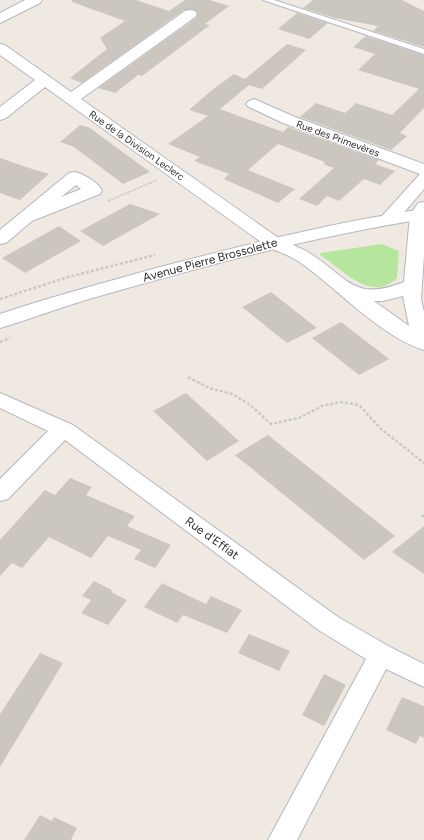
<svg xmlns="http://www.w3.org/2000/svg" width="424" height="840" font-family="Figtree,sans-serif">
	<rect width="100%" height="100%" fill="#efe9e1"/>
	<!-- green -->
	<path fill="#b6e59e" d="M382,244L399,251L397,278C370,303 344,270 320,255L321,253Z"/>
	<!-- building -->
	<path fill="#cbc7bf" d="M72,0H136L169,11L185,0H210L229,6L205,24L210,25L142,76L138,75L115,93L98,88L196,18L198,13L195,10H184L82,83L70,78L107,49L100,38L125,21L72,2Z
		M313,0H402L424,11V47L373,31L378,26L335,18L303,8Z
		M297,13L328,23L309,39L278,29Z
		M366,36L424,55V108L400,133L407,136L391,150L300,117L316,103L345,113L356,103L392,115L419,89L358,70L375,54L353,47Z
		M287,44L306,50L262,89L249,85L220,109L283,132L288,127L379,160L375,164L395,171L380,185L364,179L339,201L327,196L317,206L299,199L334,168L323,164L325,162L278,144L248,170L295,189L278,203L224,179L229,174L194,161L200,157L168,144L208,116L189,110L212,90L234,74L245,79Z
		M80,125L90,128L150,172L123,184L74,147L60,142Z
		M0,158L29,168L49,174L20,200L0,193Z
		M130,204L160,214L103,246L80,231Z
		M59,226L81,241L25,273L2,258Z
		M271,292L317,328L287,343L242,307Z
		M341,322L389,359L359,375L312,338Z
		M186,393L239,441L207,461L153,411Z
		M268,435L395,536L364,560L235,455Z
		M70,478L92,487L86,495L135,516L127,526L171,545L155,568L134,559L141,550L108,536L91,558L49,537L22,568L12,563L0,576V540L45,490L55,495Z
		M424,526V574L392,552Z
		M94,581L112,590L111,592L127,600L108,625L81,613L91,600L82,596Z
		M162,583L206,604L211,596L242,610L227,633L183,615L177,623L144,607Z
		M249,634L290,651L279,671L238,653Z
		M40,653L63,663L0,767V714Z
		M324,674L346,685L324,726L302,715Z
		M402,697L424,706V738L420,736L416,744L386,730Z
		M40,815L52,821L54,817L77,828L71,840H24Z"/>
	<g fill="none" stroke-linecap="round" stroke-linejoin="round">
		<defs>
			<path id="lane" d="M263,0H274L424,49V54Z"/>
			<path id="street" d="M25,0H42L40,3L0,23V13Z
				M190,10L195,11L197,14L195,17L81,99L280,239C290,244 302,248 311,254C348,278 354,302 404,282L410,215L418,203L424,202V256L421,299L424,312V350C382,338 335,286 298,261C289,255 278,252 268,247L45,87L6,118L0,120V107L35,80L0,55V44L5,45L71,92L185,11ZM403,296L409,326L374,301H383Z
				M254,99L295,117L424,164V189L395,223L389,224L383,223L380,219L383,215L420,174L283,123L249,107L246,104L249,101Z
				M75,172C84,174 97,182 102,190L100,194L32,221L6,243L0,244V230L69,173ZM76,185L81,189L61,197Z
				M0,393L73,425L338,617L390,647L424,664V687L386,669L297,840H268L366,659L320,631L65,440L8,499L0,501V479L48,431L0,408Z"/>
			<path id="secondary" d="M424,209V219C310,237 200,267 89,299C59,308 30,319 0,328V314C53,296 107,282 160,267C248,244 335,222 424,209Z"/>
		</defs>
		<!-- lane casing -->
		<use href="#lane" stroke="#b4b7c1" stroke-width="2"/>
		<!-- street casing -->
		<use href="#street" stroke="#b4b7c1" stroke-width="2"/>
		<!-- secondary casing -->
		<use href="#secondary" stroke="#b4b7c1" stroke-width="2"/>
		<!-- path-far2 -->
		<path stroke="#c9c9c9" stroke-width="2" stroke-dasharray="2 1.5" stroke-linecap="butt" d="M108,201L157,180"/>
		<!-- path-far1 -->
		<path stroke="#c9c9c9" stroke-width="2.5" stroke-dasharray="3 2" stroke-linecap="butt" d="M0,299L68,277L155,255
			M0,342L10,338
			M188,377L209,388L232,394L249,404L271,424L299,418L322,406L340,402L354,404L360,406L381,429L424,463"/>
		<!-- path -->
		<path stroke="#c9c9c9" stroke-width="3" stroke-dasharray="3.5 2.5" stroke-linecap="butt" d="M422,517L424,515"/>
		<!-- lane -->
		<use href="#lane" fill="#fff" fill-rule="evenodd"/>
		<!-- street -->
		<use href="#street" fill="#fff" fill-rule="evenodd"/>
		<!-- secondary -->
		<use href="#secondary" fill="#fff" fill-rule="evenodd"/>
	</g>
	<g text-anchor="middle" stroke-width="3" stroke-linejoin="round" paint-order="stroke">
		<!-- far-street labels -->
		<g font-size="10" fill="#2e2e2e" stroke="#fff">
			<text transform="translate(338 138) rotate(20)" y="4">Rue des Primevères</text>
			<text transform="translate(137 145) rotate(35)" y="4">Rue de la Division Leclerc</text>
		</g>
		<!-- street labels -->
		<g font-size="12" fill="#2e2e2e" stroke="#fff">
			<text transform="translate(210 260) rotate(-15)" y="4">Avenue Pierre Brossolette</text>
			<text transform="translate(212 538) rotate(36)" y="4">Rue d'Effiat</text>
		</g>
	</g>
</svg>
